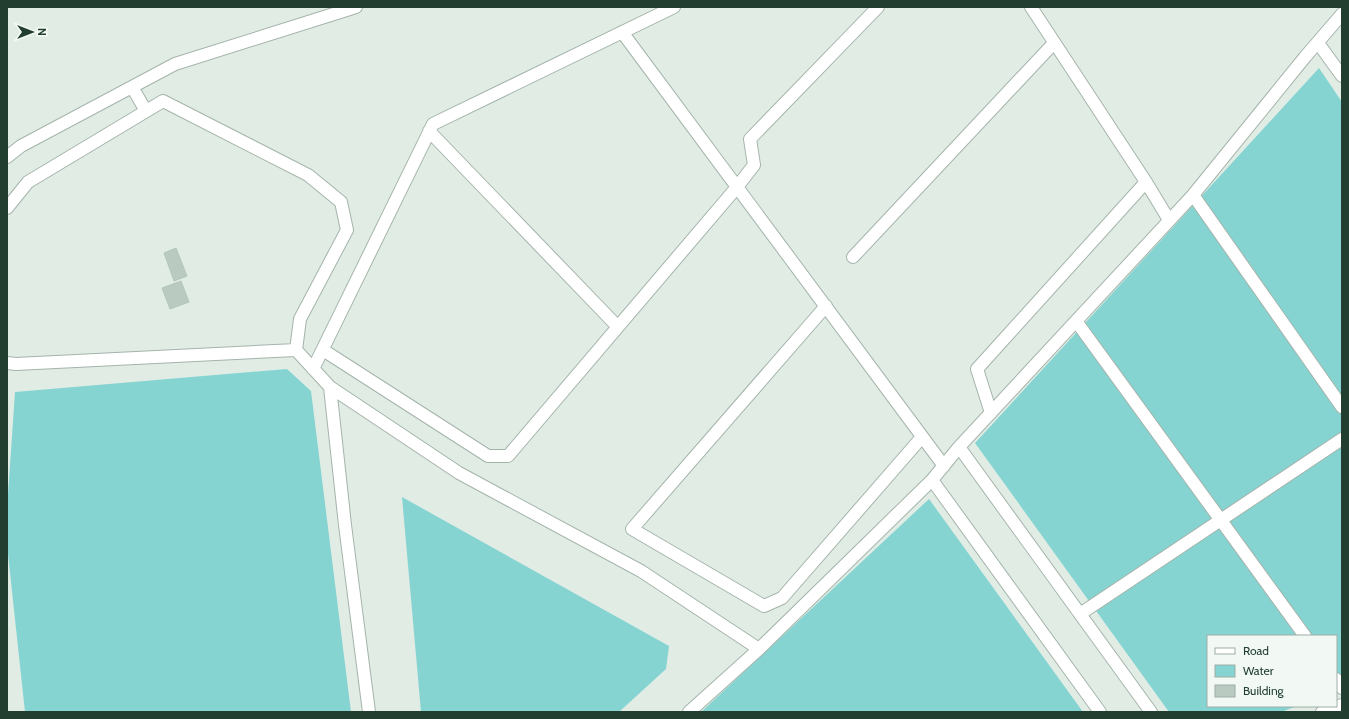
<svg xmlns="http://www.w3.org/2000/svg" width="1349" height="719" font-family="Cabin,sans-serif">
	<rect width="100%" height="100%" fill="#e1ece5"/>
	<!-- water -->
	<path fill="#86d4d2" d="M1319,68L1342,102V689L1336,691V636H1208V706H1297L1281,712H1169L975,443Z
		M287,369L311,391L351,712H25L7,545V509L15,392Z
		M402,497L669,646L666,669L619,712H421Z
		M929,499L1083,712H701Z"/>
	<!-- building -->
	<path fill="#b9cac0" stroke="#b3c6bb" d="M176,248L187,276L174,281L164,253Z
		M181,281L189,302L170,309L162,288Z"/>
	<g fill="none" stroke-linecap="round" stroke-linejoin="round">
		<defs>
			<path id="minor" d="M1031,7L1146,182L1169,220
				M622,32L944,466
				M1318,43L1342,76
				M132,87L146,111
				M429,131L618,327
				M7,157L21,146L175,64L356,7
				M1193,195L1342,407
				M7,208L28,182L163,101L308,175L341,202L347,230L300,319L296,350
				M853,257L1054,43
				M826,306L632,529L764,606L782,598L922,437
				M1076,321L1305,636
				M323,350L488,456H508L737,187L754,165L750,139L878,7
				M7,363L16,364L296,350L330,387L459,473L641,571L759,649
				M313,369L433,124L674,7
				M330,387L345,525L369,712
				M991,413L977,369L1146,182
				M959,447L1151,712
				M932,480L1100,712
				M1080,614L1342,439
				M1336,679L1342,688
				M689,712L759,649L932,480L959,447L1193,195L1305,57L1342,14
				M1322,712L1342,705"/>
		</defs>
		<!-- minor casing -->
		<use href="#minor" stroke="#a4b4ab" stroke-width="14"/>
		<!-- minor -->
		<use href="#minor" stroke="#fff" stroke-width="12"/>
	</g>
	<!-- border -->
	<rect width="1349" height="719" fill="none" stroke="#213e31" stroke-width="16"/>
	<!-- legend -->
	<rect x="1207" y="635" width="130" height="72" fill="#f2f9f4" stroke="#9eaea6"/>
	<rect x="1215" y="648" width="20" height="6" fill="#ffffff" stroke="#9eaea6"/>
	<text x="1243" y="655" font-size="12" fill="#213e31">Road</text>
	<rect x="1215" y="665" width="20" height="12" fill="#86d4d2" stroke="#9eaea6"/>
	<text x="1243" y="675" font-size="12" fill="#213e31">Water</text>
	<rect x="1215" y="685" width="20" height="12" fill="#b9cac0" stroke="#9eaea6"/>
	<text x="1243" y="695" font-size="12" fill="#213e31">Building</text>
	<!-- north arrow -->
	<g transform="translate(32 32) rotate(90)" stroke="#f2f9f4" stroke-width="3" paint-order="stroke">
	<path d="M0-3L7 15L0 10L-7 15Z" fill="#213e31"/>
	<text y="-6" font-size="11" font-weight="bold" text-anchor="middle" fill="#213e31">N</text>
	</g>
</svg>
